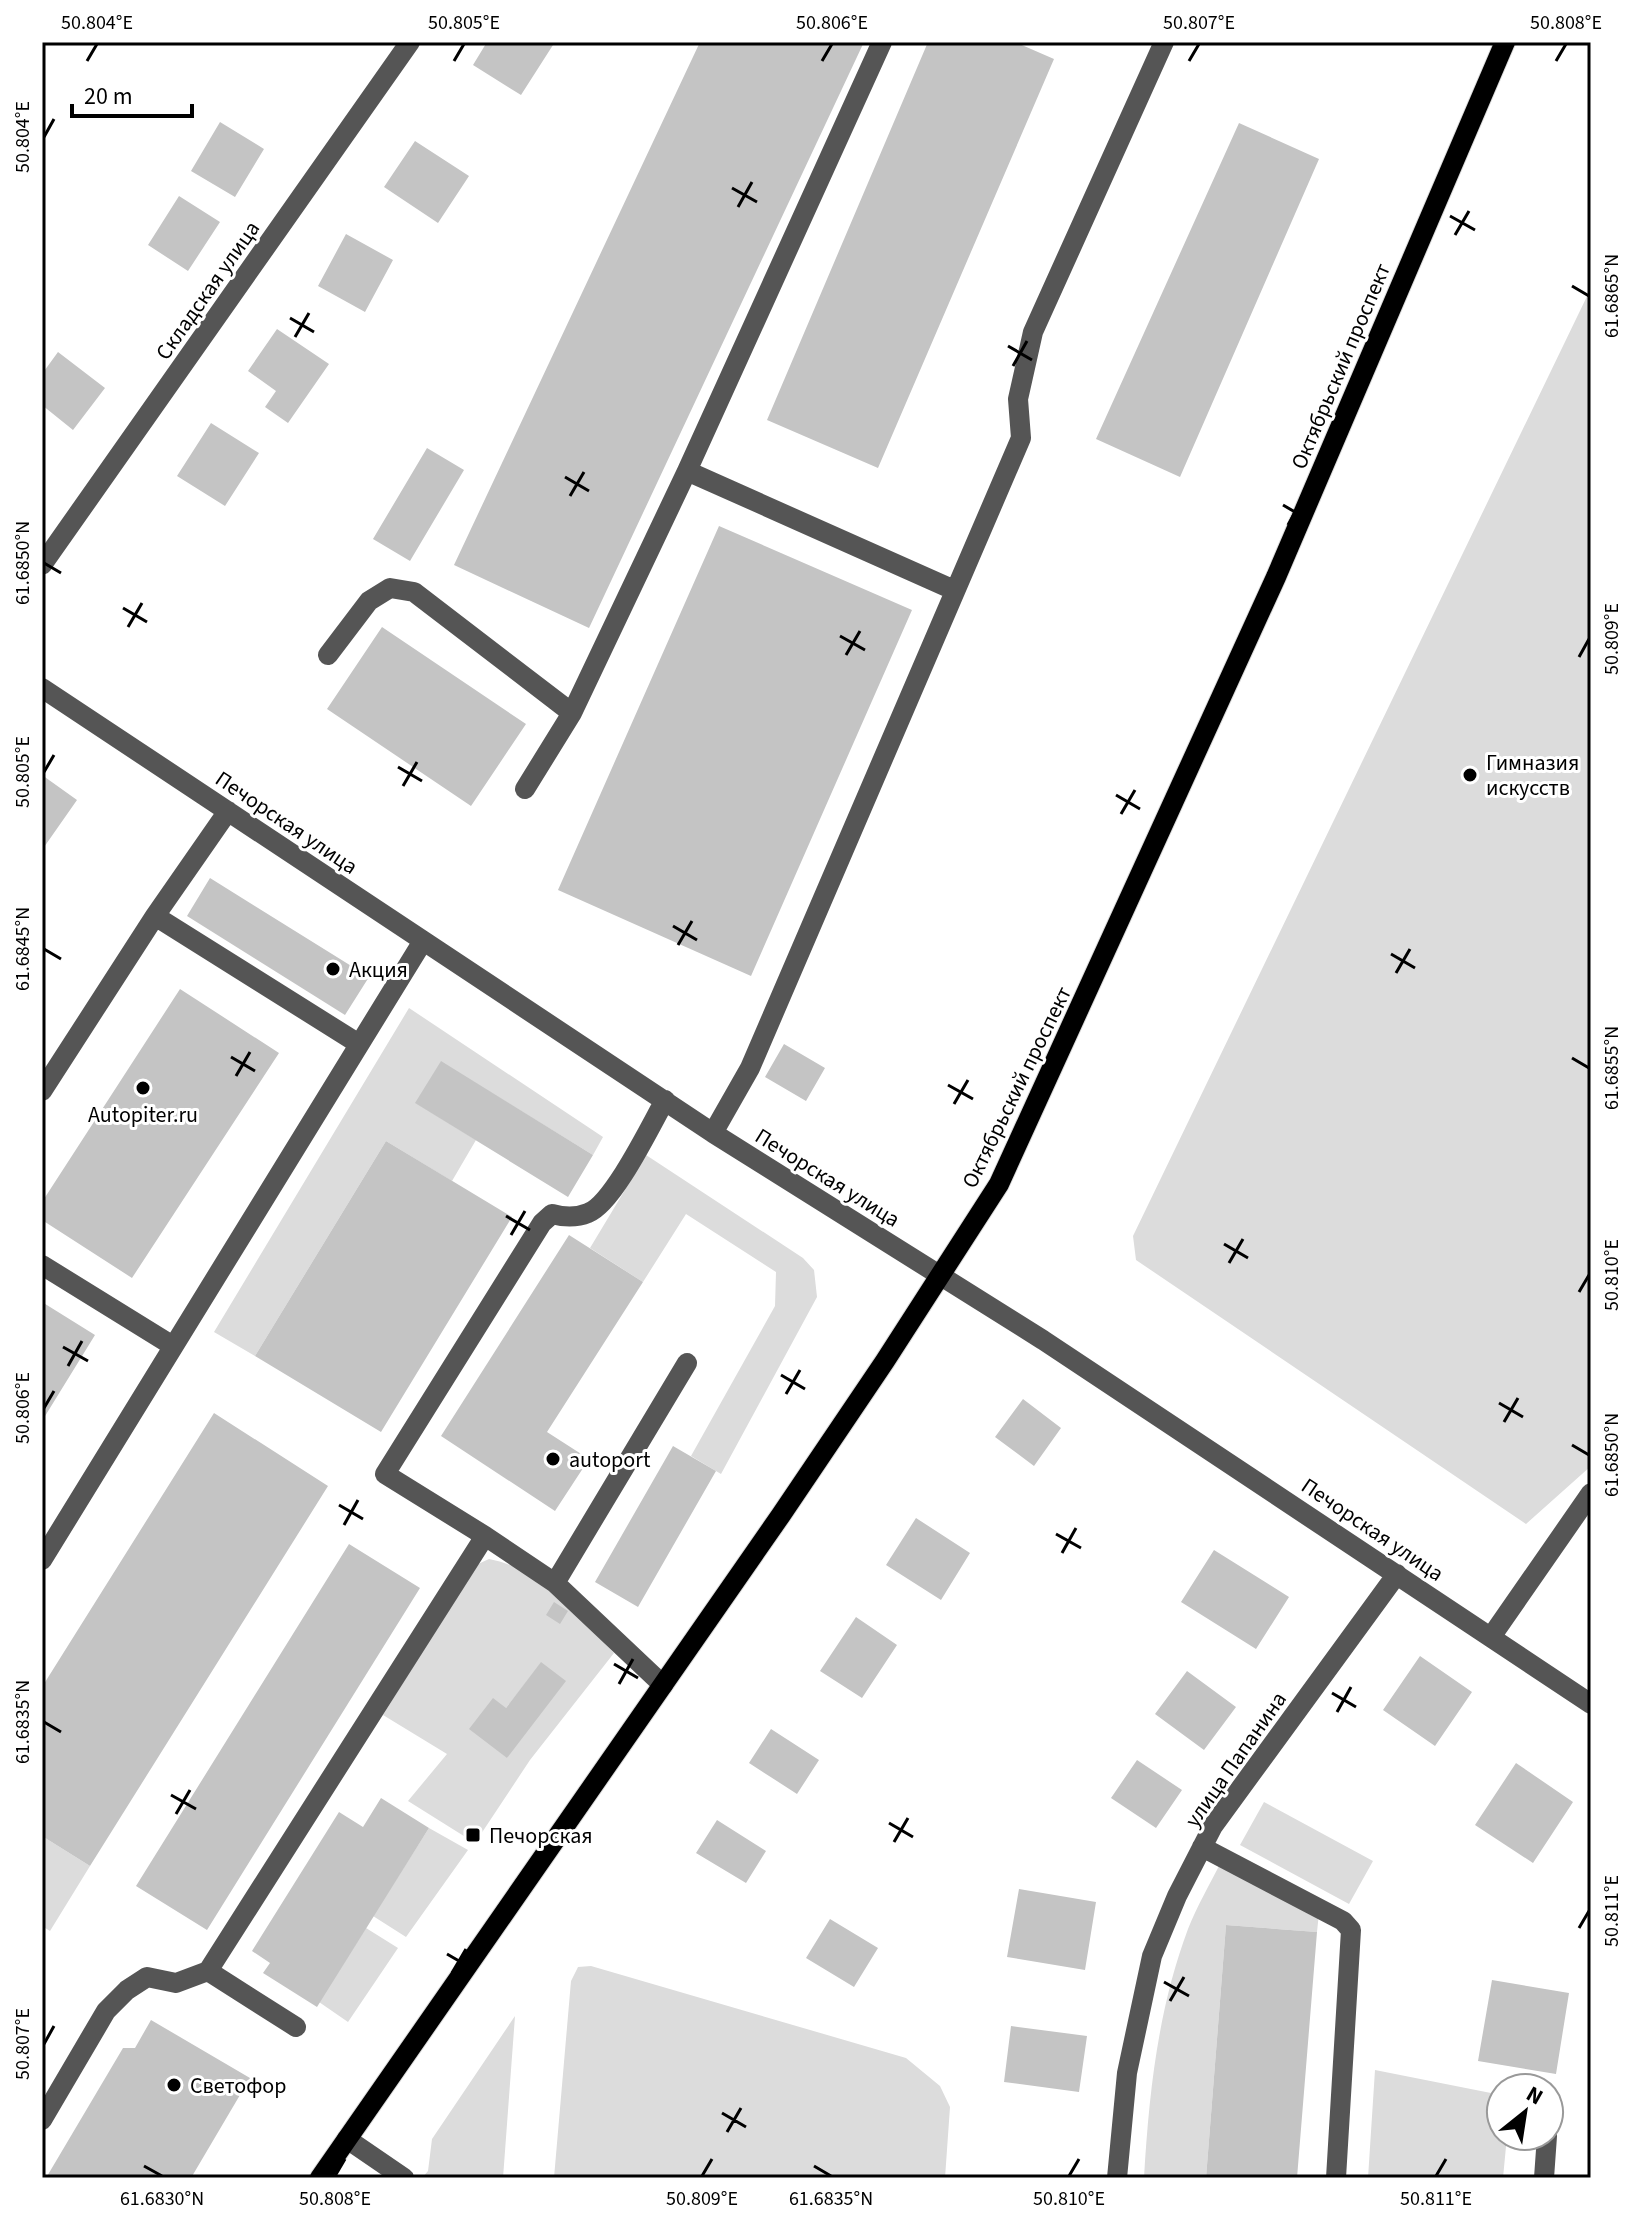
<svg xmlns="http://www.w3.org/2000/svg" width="1633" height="2220" font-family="'Source Sans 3',sans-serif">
	<rect width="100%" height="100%" fill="#fff"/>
	<!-- green -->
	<path fill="#dcdcdc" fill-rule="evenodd" d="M1591,288V1466L1526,1524L1136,1260L1133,1236Z
		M409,1008L603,1137L593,1155L441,1062L416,1103L476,1140L452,1181L386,1141L255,1356L214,1332Z
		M646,1155L803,1258L814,1270L817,1297L721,1474L691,1456L775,1306L776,1272L686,1214L643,1282L590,1248Z
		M489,1559C542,1569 579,1616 614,1653L530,1760L475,1843L408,1801L447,1754L383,1715L476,1565ZM541,1663L507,1758L506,1708Z
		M1264,1802L1373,1861L1349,1904L1240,1845Z
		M429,1828L468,1850L406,1937L373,1916Z
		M42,1836L90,1866L50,1931L42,1926Z
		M1221,1862L1319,1913L1317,1932L1226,1925L1206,2178H1144C1149,2093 1158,2009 1188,1929C1197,1906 1210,1884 1221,1862Z
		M366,1928L398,1948L348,2022L319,2002Z
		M591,1966L906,2058L940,2086L950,2107L945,2178H554L571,1981L578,1967Z
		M515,2016L503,2178H422L428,2171L432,2139Z
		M1375,2070L1501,2095V2136H1507L1503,2178H1368Z"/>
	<!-- building -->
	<path fill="#c4c4c4" d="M487,42H549L553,45L521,95L473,65Z
		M700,42H864L589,628L454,565Z
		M928,42H1015L1054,59L878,468L767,420Z
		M220,122L264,149L235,197L191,171Z
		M1239,123L1319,159L1180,477L1096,439Z
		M415,141L469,176L438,223L384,187Z
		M179,196L220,222L188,271L148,245Z
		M346,234L393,260L365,312L318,286Z
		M277,329L329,364L288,423L265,407L276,391L248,371Z
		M58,352L105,388L73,430L42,405V374Z
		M211,423L259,453L225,506L177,476Z
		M427,448L464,470L410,561L373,539Z
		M719,526L912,610L751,976L558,890Z
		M382,627L526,724L471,806L327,709Z
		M42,775L77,800L42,850Z
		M210,878L369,977L345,1015L187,916Z
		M180,989L279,1053L132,1278L42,1220V1202Z
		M784,1044L825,1068L806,1101L765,1077Z
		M441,1061L593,1155L568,1197L415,1103Z
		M386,1141L512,1217L381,1432L255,1356Z
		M569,1235L643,1282L547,1432L589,1459L555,1511L441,1436Z
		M42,1302L95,1335L42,1421Z
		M1023,1399L1061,1428L1034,1466L995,1437Z
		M214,1413L328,1486L90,1866L42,1836V1687Z
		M673,1446L716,1471L638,1607L595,1582Z
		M916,1518L970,1553L941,1600L886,1565Z
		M349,1544L420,1588L207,1930L136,1886Z
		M1214,1550L1289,1597L1256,1649L1181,1602Z
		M554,1602L568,1611L560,1624L546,1615Z
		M856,1617L897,1645L862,1698L820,1671Z
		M1420,1656L1472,1692L1435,1746L1383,1710Z
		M541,1662L566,1681L507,1758L469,1729L493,1698L506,1708Z
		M1187,1671L1236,1707L1204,1750L1155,1714Z
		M771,1729L819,1760L797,1794L749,1763Z
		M1137,1760L1182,1790L1156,1828L1111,1798Z
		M1516,1763L1573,1802L1533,1863L1475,1825Z
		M381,1798L429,1828L317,2007L263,1973L270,1963L252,1951L339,1812L363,1827Z
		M717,1820L766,1851L746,1883L696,1853Z
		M1019,1889L1096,1902L1085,1970L1007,1957Z
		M830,1919L878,1948L854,1987L806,1958Z
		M1226,1925L1317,1932L1297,2178H1206Z
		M1492,1980L1569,1993L1556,2074L1478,2061Z
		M151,2020L250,2078L191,2178H46L123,2048H135Z
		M1011,2026L1087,2036L1079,2092L1004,2082Z"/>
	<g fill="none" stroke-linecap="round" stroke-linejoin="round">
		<defs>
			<path id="major" d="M320,2178L781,1515L885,1361L999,1184L1276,577L1505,42"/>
		</defs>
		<!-- major casing -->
		<use href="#major" stroke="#dbdbdb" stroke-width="22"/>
		<!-- minor -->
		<path stroke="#555" stroke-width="20" d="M687,471L954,590
			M42,565L410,42
			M328,655L369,601L390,588L414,592L572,713
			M42,688L713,1133L1043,1340L1591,1704
			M525,789L572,713L687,471L882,42
			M155,916L359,1044
			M42,1091L155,916L228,811
			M713,1133L750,1068L1021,438L1018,399L1033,332L1164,42
			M42,1265L173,1346
			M42,1560L423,941
			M555,1583L687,1363
			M1491,1637L1591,1493
			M663,1685L555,1583L485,1536L385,1474L542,1223L552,1214C563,1217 576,1218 588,1213C613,1204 651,1125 665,1100
			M1202,1847L1343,1921L1351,1930L1336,2178
			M208,1971L296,2027
			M42,2120L106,2011L127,1990L147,1977L176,1983L208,1971L485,1536
			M347,2139L404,2178
			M1117,2178L1127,2073L1152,1956L1177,1896L1213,1826L1397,1574
			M1544,2178L1547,2136"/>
		<!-- major -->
		<use href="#major" stroke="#000" stroke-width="20"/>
	</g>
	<!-- ticks -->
	<path fill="none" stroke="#000" stroke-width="3" d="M87,61L97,44M454,61L464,44M822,61L832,44M1189,61L1199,44M1556,61L1566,44M44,137L54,119M732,188L757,202M738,207L752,182M1450,216L1475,230M1455,235L1469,211M1572,286L1589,296M290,318L314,332M295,337L309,313M1008,346L1032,360M1013,366L1027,341M565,477L589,491M570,496L584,472M1283,505L1307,519M1288,525L1302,500M44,563L61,573M123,608L147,622M128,627L142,603M840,636L865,650M846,655L860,631M1579,657L1589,639M398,767L422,781M44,772L54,755M403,786L417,762M1116,795L1140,809M1121,814L1135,790M673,926L697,940M678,945L692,921M44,949L61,959M1391,954L1415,968M1396,973L1410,949M231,1057L255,1071M1572,1058L1589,1068M236,1076L250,1052M948,1085L973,1099M954,1104L968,1080M506,1216L530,1230M511,1235L525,1211M1224,1244L1248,1258M1229,1263L1243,1239M1579,1292L1589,1275M63,1347L88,1361M68,1366L82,1341M781,1375L805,1389M786,1394L800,1370M1499,1403L1523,1417M44,1408L54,1391M1504,1422L1518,1398M1572,1445L1589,1455M339,1505L363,1519M344,1525L358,1500M1056,1534L1081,1548M1062,1553L1076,1528M614,1664L638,1678M619,1684L633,1659M1332,1693L1356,1707M1337,1712L1351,1687M44,1722L61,1732M171,1795L196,1809M176,1814L190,1790M889,1823L913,1837M894,1842L908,1818M1579,1928L1589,1911M447,1954L471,1968M452,1973L466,1949M1164,1982L1189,1996M1170,2001L1184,1977M44,2044L54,2026M722,2113L746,2127M727,2132L741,2108M144,2166L162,2176M814,2166L831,2176M335,2176L345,2159M702,2176L712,2159M1069,2176L1079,2159M1436,2176L1446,2159"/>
	<!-- markers -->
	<g fill="#000" stroke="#fff" stroke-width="3">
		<circle cx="1470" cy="775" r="8"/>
		<circle cx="333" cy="969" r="8"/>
		<circle cx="143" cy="1088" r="8"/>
		<circle cx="553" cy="1459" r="8"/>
		<rect x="465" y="1827" width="16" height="16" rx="4"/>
		<circle cx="174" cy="2085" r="8"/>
	</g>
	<g text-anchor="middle" stroke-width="6" stroke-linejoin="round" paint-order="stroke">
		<!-- street labels -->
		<g font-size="22" fill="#000" stroke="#fff">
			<text transform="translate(207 290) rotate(-55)" y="8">Складская улица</text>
			<text transform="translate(1340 366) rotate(-67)" y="8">Октябрьский проспект</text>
			<text transform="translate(287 822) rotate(34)" y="8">Печорская улица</text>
			<text transform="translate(1016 1087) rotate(-64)" y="8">Октябрьский проспект</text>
			<text transform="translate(828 1177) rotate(32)" y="8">Печорская улица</text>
			<text transform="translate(1373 1529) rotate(34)" y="8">Печорская улица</text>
			<text transform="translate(1235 1759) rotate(-55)" y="8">улица Папанина</text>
		</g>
		<!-- poi labels -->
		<g font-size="22" fill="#000" stroke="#fff" text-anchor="start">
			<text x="1486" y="770">Гимназия<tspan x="1486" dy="25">искусств</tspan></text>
			<text x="349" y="977">Акция</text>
			<text x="143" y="1122" text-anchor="middle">Autopiter.ru</text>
			<text x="569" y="1467">autoport</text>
			<text x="489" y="1843">Печорская</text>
			<text x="190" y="2093">Светофор</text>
		</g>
	</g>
	<!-- border -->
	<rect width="1633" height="2220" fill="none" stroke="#ffffff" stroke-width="88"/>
	<!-- north arrow -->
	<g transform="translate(1525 2112) rotate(30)"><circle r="38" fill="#ffffff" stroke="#999999" stroke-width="2"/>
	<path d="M0-6L14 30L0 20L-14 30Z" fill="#000000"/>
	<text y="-12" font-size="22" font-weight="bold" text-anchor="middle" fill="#000000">N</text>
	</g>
	<!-- scale -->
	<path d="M72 104v12h120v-12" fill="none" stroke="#000000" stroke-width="4"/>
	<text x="84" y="104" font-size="24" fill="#000000" stroke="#ffffff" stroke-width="6" paint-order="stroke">20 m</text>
	<rect x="44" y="44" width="1545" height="2132" fill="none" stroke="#000" stroke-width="3"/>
	<g font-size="20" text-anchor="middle" fill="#000">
		<text x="97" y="29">50.804°E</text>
		<text x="464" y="29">50.805°E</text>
		<text x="832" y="29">50.806°E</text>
		<text x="1199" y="29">50.807°E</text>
		<text x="1566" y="29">50.808°E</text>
		<text transform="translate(22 137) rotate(-90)" y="7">50.804°E</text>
		<text transform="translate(1611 296) rotate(-90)" y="7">61.6865°N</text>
		<text transform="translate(22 563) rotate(-90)" y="7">61.6850°N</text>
		<text transform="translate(1611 639) rotate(-90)" y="7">50.809°E</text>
		<text transform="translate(22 772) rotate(-90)" y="7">50.805°E</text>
		<text transform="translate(22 949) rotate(-90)" y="7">61.6845°N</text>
		<text transform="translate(1611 1068) rotate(-90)" y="7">61.6855°N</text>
		<text transform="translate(1611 1275) rotate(-90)" y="7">50.810°E</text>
		<text transform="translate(22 1408) rotate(-90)" y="7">50.806°E</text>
		<text transform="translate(1611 1455) rotate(-90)" y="7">61.6850°N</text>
		<text transform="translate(22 1722) rotate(-90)" y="7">61.6835°N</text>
		<text transform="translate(1611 1911) rotate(-90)" y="7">50.811°E</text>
		<text transform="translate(22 2044) rotate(-90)" y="7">50.807°E</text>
		<text x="162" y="2205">61.6830°N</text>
		<text x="335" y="2205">50.808°E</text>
		<text x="702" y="2205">50.809°E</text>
		<text x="831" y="2205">61.6835°N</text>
		<text x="1069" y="2205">50.810°E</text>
		<text x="1436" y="2205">50.811°E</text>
	</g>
</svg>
